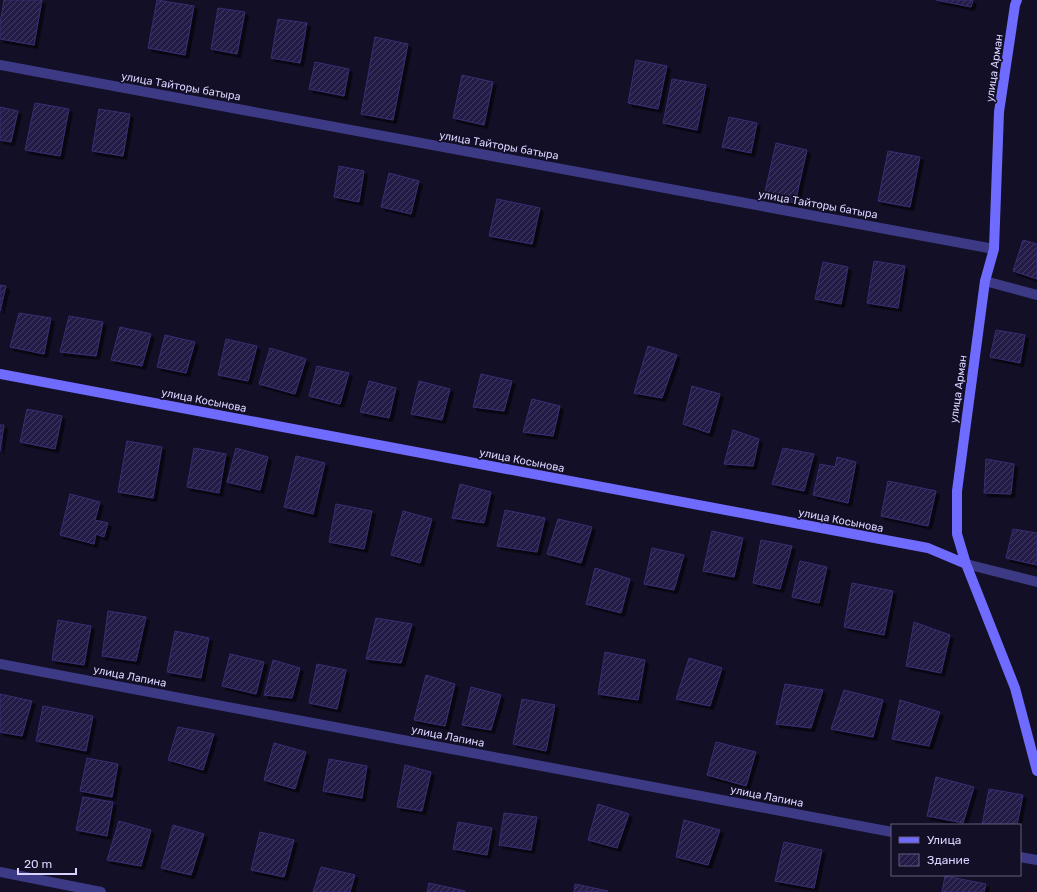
<svg xmlns="http://www.w3.org/2000/svg" width="1037" height="892" font-family="Rubik,sans-serif">
	<defs>
		<pattern id="building-hatch" width="6" height="6" patternUnits="userSpaceOnUse"><rect width="6" height="6" fill="#241b47"/><path d="M-1 1l2-2M0 6l6-6M5 7l2-2" fill="none" stroke="#433b63"/></pattern>
		<filter id="shadow"><feDropShadow dx="3.5" dy="3.5" stdDeviation="0" flood-color="#0009"/></filter>
	</defs>
	<rect width="100%" height="100%" fill="#130f26"/>
	<!-- building -->
	<path fill="url(#building-hatch)" stroke="#3b2d73" filter="url(#shadow)" d="M4,0H42L34,45L0,39V23Z
		M157,0L194,6L185,55L148,48Z
		M936,0H973L971,7Z
		M218,8L245,12L237,54L211,49Z
		M278,19L307,23L300,63L271,58Z
		M375,37L408,44L393,120L361,114Z
		M636,60L667,66L658,109L628,103Z
		M315,62L349,69L344,96L309,89Z
		M462,75L493,82L484,125L453,118Z
		M672,79L706,85L697,130L663,123Z
		M35,103L69,109L60,156L25,150Z
		M0,107L18,111L11,142L0,140Z
		M99,109L130,114L123,156L92,151Z
		M729,117L757,123L751,153L722,147Z
		M776,143L807,150L795,203L764,196Z
		M888,151L920,157L910,207L878,201Z
		M339,166L364,171L359,202L334,197Z
		M389,173L419,181L411,214L381,207Z
		M497,199L540,208L532,244L489,236Z
		M1023,240L1037,244V279L1013,271Z
		M874,261L905,266L898,308L867,303Z
		M823,262L848,267L841,304L815,299Z
		M0,285L6,286L0,311Z
		M19,313L51,318L44,354L10,347Z
		M69,316L103,322L96,356L60,352Z
		M120,327L151,334L142,366L111,360Z
		M996,330L1025,335L1020,363L990,357Z
		M165,335L195,342L186,373L157,367Z
		M226,339L257,346L248,381L218,375Z
		M648,346L677,355L662,398L634,393Z
		M270,348L306,359L295,394L259,384Z
		M317,366L349,373L340,404L309,396Z
		M481,374L512,381L504,411L473,407Z
		M369,381L396,388L389,418L360,412Z
		M419,381L450,389L442,420L411,414Z
		M692,386L720,394L709,433L683,424Z
		M532,399L560,406L553,436L523,432Z
		M27,409L62,416L55,449L20,442Z
		M0,425H4L0,451Z
		M733,430L759,439L753,466L724,464Z
		M127,441L162,447L153,498L118,492Z
		M194,448L226,454L219,493L187,487Z
		M236,448L268,457L260,490L227,482Z
		M783,448L814,454L804,491L772,484Z
		M296,456L325,463L313,514L284,507Z
		M837,457L856,462L848,503L813,495L820,464L835,467Z
		M986,459L1014,464L1011,494L984,493Z
		M888,481L936,491L928,526L881,516Z
		M460,484L491,492L484,523L452,518Z
		M70,494L100,502L95,520L108,523L104,537L96,534L94,544L60,535Z
		M336,504L372,511L364,549L329,542Z
		M505,510L545,518L537,552L497,546Z
		M403,511L432,519L420,563L391,555Z
		M558,519L592,527L581,563L547,554Z
		M1013,529L1037,533V565L1006,558Z
		M712,531L743,538L734,577L703,571Z
		M761,540L792,546L780,589L753,583Z
		M652,548L684,555L674,590L644,584Z
		M800,561L827,567L819,603L792,597Z
		M595,568L630,579L621,613L586,604Z
		M852,583L893,591L884,635L844,627Z
		M108,611L146,617L136,661L102,656Z
		M376,618L412,624L401,663L366,659Z
		M58,620L91,626L84,665L52,660Z
		M914,622L950,635L941,673L906,666Z
		M175,631L209,638L201,678L167,672Z
		M605,652L645,660L638,700L598,694Z
		M230,654L264,662L256,694L222,686Z
		M689,658L722,668L710,706L676,699Z
		M273,660L300,668L292,698L264,695Z
		M317,664L346,670L337,709L309,703Z
		M426,675L455,684L445,726L414,720Z
		M785,684L823,690L811,728L776,724Z
		M471,687L501,695L491,730L462,725Z
		M844,690L883,700L873,737L831,729Z
		M0,694L32,701L22,736L0,732Z
		M522,699L555,705L546,751L513,744Z
		M900,700L940,712L929,746L892,739Z
		M43,706L93,716L86,751L36,741Z
		M178,727L214,734L203,770L168,760Z
		M716,742L756,752L746,786L707,775Z
		M274,743L306,752L295,789L264,780Z
		M87,758L118,764L112,797L80,791Z
		M329,759L367,766L362,798L323,791Z
		M405,765L431,772L422,811L397,807Z
		M936,777L974,787L963,823L927,816Z
		M989,789L1023,795L1017,825H982Z
		M83,797L113,802L107,836L76,830Z
		M598,804L629,814L617,848L588,840Z
		M504,813L537,817L531,850L499,845Z
		M684,820L720,830L708,865L676,857Z
		M119,821L151,830L141,866L107,860Z
		M458,822L492,828L487,855L453,849Z
		M173,825L204,834L191,875L161,868Z
		M260,832L294,840L284,877L251,870Z
		M784,842L822,850L814,888L775,881Z
		M321,867L355,875L350,892H313Z
		M945,876L986,884L984,892H942Z
		M429,883L465,891V892H427Z
		M575,884L608,891L574,892Z"/>
	<g fill="none" stroke-linecap="round" stroke-linejoin="round">
		<!-- street -->
		<path stroke="#3d3a85" stroke-width="10" d="M0,65L994,249
			M985,281L1037,295
			M966,564L1037,582
			M0,664L892,832
			M1020,857L1037,860
			M0,872L101,892"/>
		<!-- secondary -->
		<path stroke="#6f6bff" stroke-width="10" d="M1017,0L1015,5L999,112L994,249L985,281L957,491V534L966,564L1015,688L1037,771
			M0,374L928,548L966,564"/>
	</g>
	<g text-anchor="middle" stroke-width="3.5" stroke-linejoin="round" paint-order="stroke">
		<!-- street labels -->
		<g font-size="11" fill="#d9d4ff" stroke="#130f26">
			<text transform="translate(994 68) rotate(-82)" y="4">улица Арман</text>
			<text transform="translate(181 86) rotate(10)" y="4">улица Тайторы батыра</text>
			<text transform="translate(499 145) rotate(10)" y="4">улица Тайторы батыра</text>
			<text transform="translate(818 204) rotate(10)" y="4">улица Тайторы батыра</text>
			<text transform="translate(958 389) rotate(-82)" y="4">улица Арман</text>
			<text transform="translate(204 400) rotate(11)" y="4">улица Косынова</text>
			<text transform="translate(522 460) rotate(11)" y="4">улица Косынова</text>
			<text transform="translate(841 520) rotate(11)" y="4">улица Косынова</text>
			<text transform="translate(130 676) rotate(11)" y="4">улица Лапина</text>
			<text transform="translate(448 736) rotate(11)" y="4">улица Лапина</text>
			<text transform="translate(767 796) rotate(11)" y="4">улица Лапина</text>
		</g>
	</g>
	<!-- legend -->
	<rect x="891" y="824" width="130" height="52" fill="#130f26" stroke="#625e7d"/>
	<rect x="899" y="837" width="20" height="6" fill="#6f6bff" stroke="#625e7d"/>
	<text x="927" y="844" font-size="12" fill="#d9d4ff">Улица</text>
	<rect x="899" y="854" width="20" height="12" fill="url(#building-hatch)" stroke="#625e7d"/>
	<text x="927" y="864" font-size="12" fill="#d9d4ff">Здание</text>
	<!-- scale -->
	<path d="M18 868v6h58v-6" fill="none" stroke="#d9d4ff" stroke-width="2"/>
	<text x="24" y="868" font-size="12" fill="#d9d4ff" stroke="#130f26" stroke-width="3" paint-order="stroke">20 m</text>
</svg>
